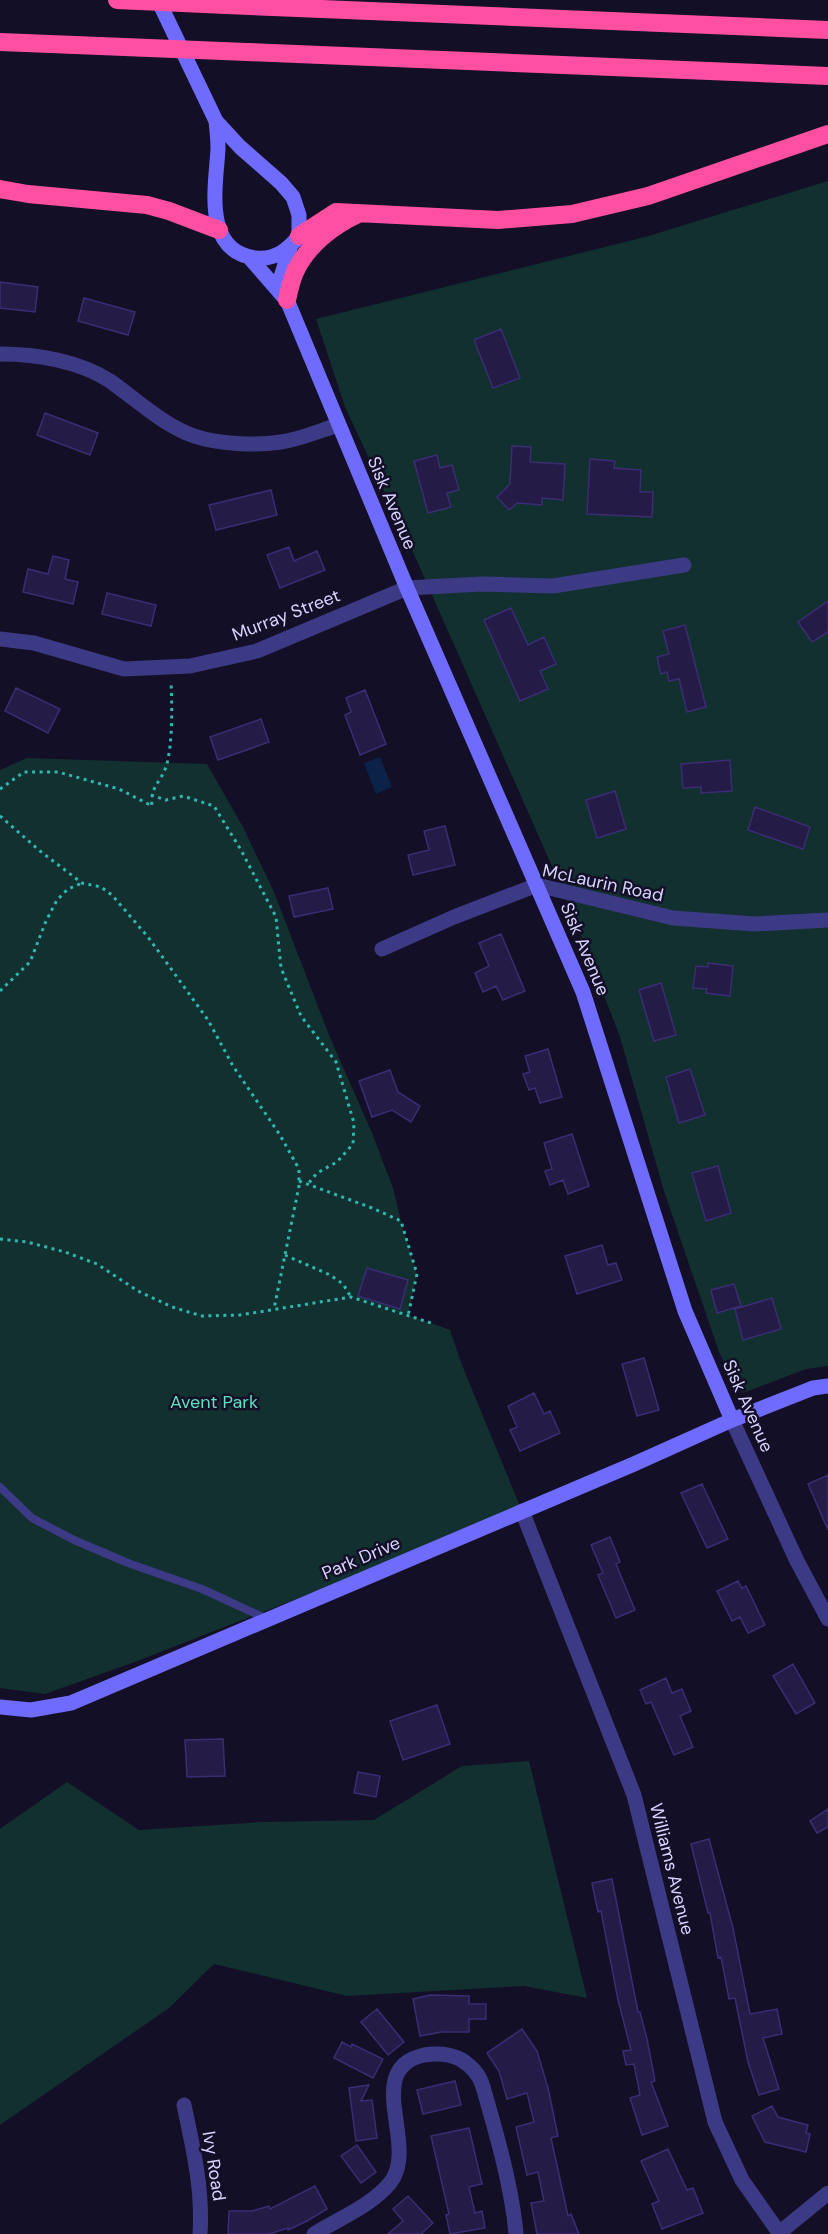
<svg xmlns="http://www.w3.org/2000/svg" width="828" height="2234" font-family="'DM Sans',sans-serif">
	<rect width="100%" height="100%" fill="#130f26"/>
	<!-- green -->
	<path fill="#12302f" d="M828,181V1366L806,1369L743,1393L734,1384L719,1352L663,1188L620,1037L570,907L417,561L345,407L316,319L645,237Z
		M27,758L207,764L243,827L274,892L329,1035L372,1133L393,1188L401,1221L417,1274L408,1315L450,1330L462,1365L522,1511L132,1663L45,1694L0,1688V770Z
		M529,1761L587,1998L524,1986L347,1996L214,1964L169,2008L0,2125V1829L7,1824L67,1782L139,1830L263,1822L374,1820L462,1766Z"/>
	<!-- water -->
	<path fill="#0c2248" d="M380,757L392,787L376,794L364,763Z"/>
	<!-- building -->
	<path fill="#241b47" stroke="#3b2d73" stroke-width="1.5" d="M0,282L38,287L35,312L0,308Z
		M84,298L135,312L128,335L78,321Z
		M501,329L520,378L493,388L474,340Z
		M45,413L98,433L90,455L37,435Z
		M512,446L531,447L530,462L565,464L563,500L542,498V505L517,503L509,510L497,497L510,484Z
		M437,455L440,468L452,465L459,490L447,493L451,507L428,513L414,461Z
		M590,459L615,461L614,468L641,470L640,492H653L652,517L587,514Z
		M271,490L277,515L216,530L209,505Z
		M289,547L294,561L317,551L325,570L280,588L267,555Z
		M53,556L69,560L65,579L78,582L73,604L23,592L28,569L48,574Z
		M107,593L156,605L151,626L102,614Z
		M828,601V632L812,642L798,622Z
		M511,608L528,645L544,637L556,664L540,671L548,689L520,701L484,620Z
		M685,625L706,707L687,712L679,679L669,681L667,672L661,674L657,657L669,654L663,631Z
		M16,688L60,709L48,733L5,711Z
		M365,690L386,744L360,755L345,715L351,712L346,698Z
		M261,719L269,742L218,760L210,737Z
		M730,760L732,791L701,793V787L683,788L681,764Z
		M615,791L626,829L597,838L586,800Z
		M755,807L810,827L803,849L748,830Z
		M445,826L455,865L413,875L408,855L429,850L424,831Z
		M328,888L333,909L294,917L289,896Z
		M501,934L525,991L503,1000L496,986L483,992L475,973L489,966L479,943Z
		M708,963L733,966L730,996L706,993L707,989L693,988L696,966L708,967Z
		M661,983L676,1035L654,1041L639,990Z
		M548,1049L562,1097L540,1103L535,1088L529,1090L523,1074L530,1072L525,1056Z
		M690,1069L705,1115L679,1123L666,1077Z
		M390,1070L398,1092L420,1106L411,1122L392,1110L372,1117L359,1081Z
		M572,1134L589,1186L568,1194L563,1180L550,1185L545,1171L552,1169L544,1143Z
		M718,1166L731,1213L706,1221L692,1173Z
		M602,1245L608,1265L616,1263L622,1280L577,1294L565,1256Z
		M367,1268L408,1280L400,1309L358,1296Z
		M734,1284L741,1306L717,1313L711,1290Z
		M772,1298L781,1329L743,1340L735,1309Z
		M644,1358L659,1410L637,1416L622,1364Z
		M534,1393L544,1414L550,1411L560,1433L520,1451L510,1430L517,1427L508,1406Z
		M828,1475V1530L808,1484Z
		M702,1484L728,1539L707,1548L681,1493Z
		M610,1537L620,1562L616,1564L635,1610L616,1618L598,1575L603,1573L591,1545Z
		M738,1581L742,1588L746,1586L765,1625L748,1633L740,1617L732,1621L717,1591Z
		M793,1664L815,1703L796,1714L773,1676Z
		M666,1678L672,1693L682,1689L691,1711L680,1716L693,1747L674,1755L651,1702L646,1704L640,1690Z
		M437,1705L450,1744L403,1760L390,1721Z
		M223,1739L225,1776L187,1777L185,1740Z
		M358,1772L380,1776L376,1797L354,1793Z
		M828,1809V1827L817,1833L810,1821Z
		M709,1839L733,1928L750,2014L777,2009L782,2034L763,2038L779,2089L759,2095L748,2062L735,1998L729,1999L721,1957L718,1958L710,1913H708L691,1844Z
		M612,1879L638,2012H640L647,2039L655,2081L651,2082L668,2126L642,2135L630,2098L640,2095L634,2064L626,2065L623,2051L631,2050L618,2000L601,1911L598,1912L592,1883Z
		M430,1995L469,1996V2004H486V2019H469V2032H441L420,2036L413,1999Z
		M377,2009L404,2042L388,2055L361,2022Z
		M522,2029L537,2051L548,2088L558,2136L551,2138L568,2216L571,2214L579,2234H537L531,2203L544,2201L538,2172L527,2175L516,2127L534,2122L527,2093L507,2099L499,2071L487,2053Z
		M342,2042L351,2047L352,2044L383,2059L373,2078L334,2058Z
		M455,2081L461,2105L423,2114L417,2090Z
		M369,2085L361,2101L372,2100L377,2138L356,2141L349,2088Z
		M772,2106L778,2117L808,2125L806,2133L810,2134L806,2152L765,2142L752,2116Z
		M469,2128L482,2184L469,2187L475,2213L482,2211L485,2228L450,2234L446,2215L449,2214L431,2136Z
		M357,2145L376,2172L361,2183L341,2156Z
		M668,2149L687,2190L693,2188L703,2213L662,2229L652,2204L659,2201L641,2161Z
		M315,2186L327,2209L307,2221L288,2230V2228L269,2234H228L229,2211H252L269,2206L270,2209Z
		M408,2196L433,2223L421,2234H388L403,2221L393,2209Z"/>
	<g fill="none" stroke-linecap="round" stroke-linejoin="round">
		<!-- path -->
		<path stroke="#2fb8b0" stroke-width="3" stroke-dasharray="3 4.5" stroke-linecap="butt" d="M0,789L24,772H58L119,789L152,806C150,787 160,783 166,767C173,744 172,705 171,681
			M151,795L166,800L183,796L214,806L241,850L276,917L281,968L301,1016L336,1062L354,1123L353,1144L337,1162L317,1173L308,1184
			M0,816L40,851L82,883L101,887L112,895L148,937L208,1020L233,1066L280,1135L299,1169V1186L274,1309
			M0,991L30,962L46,921L57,900L68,889L82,883
			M299,1181L372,1208L401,1221L417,1274L408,1316
			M0,1239L27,1242L65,1252L97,1264L138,1291L172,1307L202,1316L240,1315L351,1297L431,1323
			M285,1255L330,1275L343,1284L351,1297"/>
		<!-- lane -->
		<path stroke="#3d3a85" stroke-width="8" d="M0,1487L32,1518L74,1540L128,1563L202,1589L267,1619"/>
		<!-- street -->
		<path stroke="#3d3a85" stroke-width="15" d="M0,354C37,354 79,361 110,381C137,400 163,425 194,436C218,444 256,446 281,442C300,439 319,431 338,425
			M0,639L34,643L124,669L190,666L257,651L407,588L482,584L553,586L684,565
			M382,949L454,917L537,885L673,918L755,924L828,920
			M732,1420L797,1561L828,1619
			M522,1511L634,1795L715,2122L742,2180L780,2234
			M184,2105C193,2148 203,2189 200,2234
			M779,2233L828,2193
			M314,2234C338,2219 371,2206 390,2183C420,2146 361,2069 424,2055C436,2053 450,2054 460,2059C470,2065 480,2075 483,2087C496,2132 512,2187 516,2234"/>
		<!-- secondary -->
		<path stroke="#6f6bff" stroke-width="15" d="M158,0L216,121
			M216,121L240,147L281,183L293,197L299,215V236C288,250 275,260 256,258C202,252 216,185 218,149C218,139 217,130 216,121Z
			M290,248L281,277L287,300L407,588L583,992L685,1311L732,1420
			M249,257L283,296
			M0,1707L31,1710L71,1703L634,1464L732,1420L813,1388L828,1386"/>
		<!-- highway -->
		<path stroke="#ff4fa3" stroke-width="18" d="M226,5L828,30
			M0,42L100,46
			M247,52L828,76
			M0,189L28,194L147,205L169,211L219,230
			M299,236L336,212L498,220L572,214L648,196L828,134
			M287,300C289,291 291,281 295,272C307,246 332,226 358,214"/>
		<!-- highway-bridge -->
		<path stroke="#ff4fa3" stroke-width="18" d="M117,0L226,5
			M100,46L247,52"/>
	</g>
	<g text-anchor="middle" stroke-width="5" stroke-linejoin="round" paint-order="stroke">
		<!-- street labels -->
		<g font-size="18" fill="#d9d4ff" stroke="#130f26">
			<text transform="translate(392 503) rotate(67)" y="6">Sisk Avenue</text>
			<text transform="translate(286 615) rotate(-21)" y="6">Murray Street</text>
			<text transform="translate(603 883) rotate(12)" y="6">McLaurin Road</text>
			<text transform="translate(585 949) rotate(67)" y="6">Sisk Avenue</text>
			<text transform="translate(748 1406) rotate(66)" y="6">Sisk Avenue</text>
			<text transform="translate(361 1558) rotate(-23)" y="6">Park Drive</text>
			<text transform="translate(672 1869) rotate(76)" y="6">Williams Avenue</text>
			<text transform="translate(214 2166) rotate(81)" y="6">Ivy Road</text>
		</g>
		<!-- park labels -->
		<g font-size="18" fill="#5fe0c0" stroke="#130f26">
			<text x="214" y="1408">Avent Park</text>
		</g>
	</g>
</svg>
